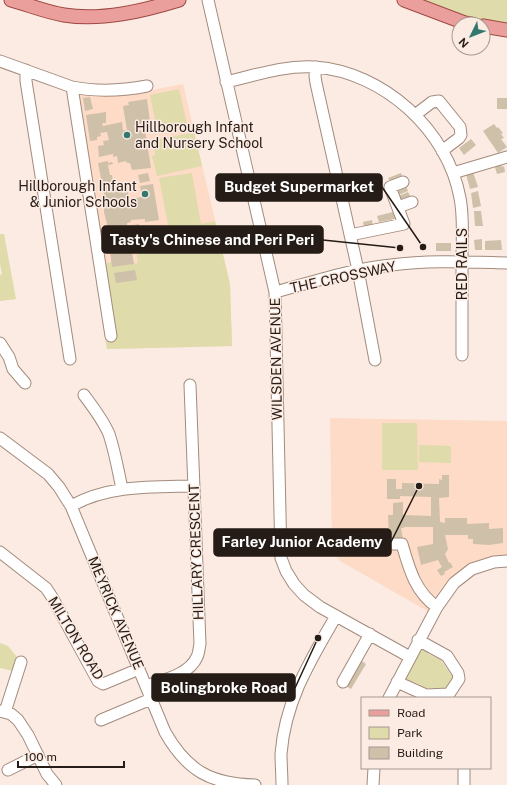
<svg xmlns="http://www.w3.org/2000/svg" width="507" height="785" font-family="'Public Sans',sans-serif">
	<rect width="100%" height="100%" fill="#fbebe2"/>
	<!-- built -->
	<path fill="#fddbc7" d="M65,84L148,91L183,84L230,284L232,346L107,349Z
		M330,418L507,421V558L476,564L429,612L340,561L332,551Z"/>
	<!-- green -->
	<path fill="#dfdbaa" d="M420,0H507V25L465,20Z
		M179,89L187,124L157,130L150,95Z
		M194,132L202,166L157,176L152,156L155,155L153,141Z
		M192,173L201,224L215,221L230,284L232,346L107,349L94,266L112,262L113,267L138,263L134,238L144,237V234L169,230L159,178Z
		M0,234H4L16,299L0,301V275L2,274L0,264Z
		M382,423H417L418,470H382Z
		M419,445L451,446V463L419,462Z
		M0,643L8,646L17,657L13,671L0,668Z
		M423,645L426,647L428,654L441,660L455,680L451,688H426L414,682L406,684L404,683Z"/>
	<!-- building -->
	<path fill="#cfc0a9" d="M90,97L93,109L85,111L83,98Z
		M497,98H507V109H497Z
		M147,99L150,122L134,125L135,131L145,130L151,168L132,170L130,163H127L126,161L118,163L117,156L113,157V154L99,157L98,146L104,145L103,141L109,140L107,132L100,133L101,136L97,137V140L90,141L86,115L106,112V123H102L103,126L122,122L123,130H127L123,106L129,105L128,102Z
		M494,124L497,128L498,127L503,133L501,134L504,138L501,139L507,147L498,153L483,131Z
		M471,139L476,145L464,155L459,148Z
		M108,161V163L112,162L113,164L108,165L110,175H112L115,192L122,190L123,193L128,192L129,199L142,197L140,186L153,184L159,220L145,222V219L131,220V222L127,223V226L139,224L141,237L124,239V244L129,243V247H131L134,264L112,267L110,250H111V246L109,243L104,244L102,229L108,228L104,212V203H106L98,163Z
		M500,162L502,167L504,166L505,172L497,174L494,164Z
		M473,172L478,187L470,189L466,174Z
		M148,173L150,181L140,183L138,175Z
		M401,173L403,178L391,183L388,178Z
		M406,186L408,191L396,196L394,191Z
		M478,191L481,206L473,208L471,193Z
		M408,192L411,197L398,202L396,197Z
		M397,211L399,218L379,222L377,216Z
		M474,211H481L483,226H475Z
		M372,220L373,226L364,228L363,222Z
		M482,239V250H475L474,240Z
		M501,240L502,250H485V241Z
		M436,243H451V251H436Z
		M135,270L137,280L116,283L114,273Z
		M442,475H449V497L439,498L440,522L445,523V518H467V524L489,523V529L503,528V543L489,545L473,544V539H468V535H445L448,549L445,554L449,563L450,562L453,567L444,572L445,574L441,576L437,570L442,567L438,560L421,565L417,547L433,544V527H404V528H401L403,539H388L387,535H389L388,515H393V503L403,502V515L431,516V497L400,496V499H387V479H396V489H402V483L439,484V479L442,480Z
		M362,661L366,664L351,689L346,686Z"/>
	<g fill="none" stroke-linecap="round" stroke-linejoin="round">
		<defs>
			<path id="minor" d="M208,0L275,292L281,558L286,571L294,584L304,595L320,607L410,657
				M0,61L72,87C97,92 121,91 147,86
				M316,67L315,76L316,83L358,270L375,360
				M26,70V81L70,359
				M226,82C256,75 285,65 315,67C384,72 448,131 460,198C464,218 462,239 462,259C462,291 462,323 462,355
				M72,87L111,336
				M415,115L432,102L439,101L460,127L461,135L459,138L442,151
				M453,173L507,157
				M398,207L412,202
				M350,235L404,224L390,187L403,182
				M275,292C313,282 351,269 391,265C429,260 468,262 507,263
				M0,343L9,357L13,369L25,383
				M84,395C93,407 103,420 109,434C115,452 118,470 122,489
				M0,438L48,474L59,487L71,506L165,732C187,771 211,784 255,785
				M71,506C108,485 152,487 193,486
				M384,544H402C409,568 415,592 437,607
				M0,552L46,588L52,597L98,681L103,684L139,669
				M343,682L370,634
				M397,682L426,695L449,694L459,679L458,673L447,656L418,640
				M146,686C163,680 189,675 197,657C199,653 199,648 200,644L190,385
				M389,698L437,607L454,583L472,569L494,562L507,561
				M0,711L11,714L18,720L28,735L47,774L56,785
				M5,712L21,662
				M101,720L151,699
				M8,770L38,755
				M282,785C282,775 281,764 281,754C285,701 310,661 336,616
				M373,785L374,768
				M464,785V768"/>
			<path id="major" d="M11,0C29,5 46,12 64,15C102,21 143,11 179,0
				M404,0L465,23L471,24
				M483,26L507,30"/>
		</defs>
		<!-- minor casing -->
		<use href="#minor" stroke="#a38b7d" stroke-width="13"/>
		<!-- major casing -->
		<use href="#major" stroke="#9e4843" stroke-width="15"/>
		<!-- minor -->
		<use href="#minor" stroke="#fff" stroke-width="11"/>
		<!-- major -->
		<use href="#major" stroke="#eb9f9c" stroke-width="13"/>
	</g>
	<!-- markers -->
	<g fill="#32786e" stroke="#fbebe2" stroke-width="1.5">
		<circle cx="127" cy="135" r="4"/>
		<circle cx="145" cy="194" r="4"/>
	</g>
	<g text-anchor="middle" stroke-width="3" stroke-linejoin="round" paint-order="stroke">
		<!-- poi labels -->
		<g font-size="14" fill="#261c17" stroke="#fbebe2" text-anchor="start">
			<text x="135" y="132">Hillborough Infant<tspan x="135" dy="16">and Nursery School</tspan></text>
			<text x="137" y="191" text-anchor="end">Hillborough Infant<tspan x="137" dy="16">&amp; Junior Schools</tspan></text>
		</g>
		<!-- street labels -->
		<g font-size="14" fill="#261c17" stroke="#fbebe2">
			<text transform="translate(462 264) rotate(-90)" y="5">RED RAILS</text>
			<text transform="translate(343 277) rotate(-12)" y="5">THE CROSSWAY</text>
			<text transform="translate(276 359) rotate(-91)" y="5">WILSDEN AVENUE</text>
			<text transform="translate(196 552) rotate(-92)" y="5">HILLARY CRESCENT</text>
			<text transform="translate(116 613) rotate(67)" y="5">MEYRICK AVENUE</text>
			<text transform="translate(76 638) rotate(59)" y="5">MILTON ROAD</text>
		</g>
	</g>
	<!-- callouts -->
	<path fill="none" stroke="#261c17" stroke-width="1.5" d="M423 247L382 187M400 248L323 240M419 486L391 542M318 638L295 688"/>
	<g fill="#261c17" stroke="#fbebe2" stroke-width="1.5">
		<circle cx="423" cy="247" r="4"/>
		<circle cx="400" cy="248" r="4"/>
		<circle cx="419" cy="486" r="4"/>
		<circle cx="318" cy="638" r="4"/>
	</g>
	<g fill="#261c17" stroke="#261c17" stroke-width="1.5">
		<rect x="216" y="174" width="166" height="27" rx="4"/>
		<rect x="102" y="226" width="221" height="27" rx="4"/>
		<rect x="214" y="529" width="177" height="27" rx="4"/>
		<rect x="152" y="674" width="143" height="27" rx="4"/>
	</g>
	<g font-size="15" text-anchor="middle" font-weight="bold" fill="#fff">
		<text x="299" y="192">Budget Supermarket</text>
		<text x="212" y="245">Tasty's Chinese and Peri Peri</text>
		<text x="302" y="547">Farley Junior Academy</text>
		<text x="224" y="693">Bolingbroke Road</text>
	</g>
	<!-- legend -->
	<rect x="361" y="697" width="130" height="72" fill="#fbebe2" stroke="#a69891"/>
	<rect x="369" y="710" width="20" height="6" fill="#eb9f9c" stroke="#a69891"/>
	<text x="397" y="717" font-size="12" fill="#261c17">Road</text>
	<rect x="369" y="727" width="20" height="12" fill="#dfdbaa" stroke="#a69891"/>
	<text x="397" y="737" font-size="12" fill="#261c17">Park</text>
	<rect x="369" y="747" width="20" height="12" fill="#cfc0a9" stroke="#a69891"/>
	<text x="397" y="757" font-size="12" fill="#261c17">Building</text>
	<!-- north arrow -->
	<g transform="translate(471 36) rotate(227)"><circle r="19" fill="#fbebe2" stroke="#a69891"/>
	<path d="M0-3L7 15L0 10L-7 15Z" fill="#32786e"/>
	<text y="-6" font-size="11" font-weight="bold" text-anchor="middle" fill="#261c17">N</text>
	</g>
	<!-- scale -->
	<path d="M18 761v6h106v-6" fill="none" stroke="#261c17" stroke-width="2"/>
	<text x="24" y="761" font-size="12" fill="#261c17" stroke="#fbebe2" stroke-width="3" paint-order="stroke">100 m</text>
</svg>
